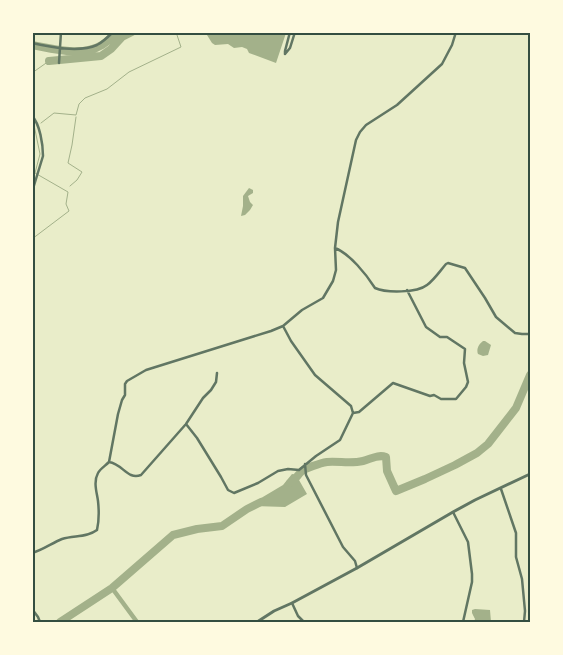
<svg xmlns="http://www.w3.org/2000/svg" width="563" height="655" font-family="'IBM Plex Serif',serif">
	<rect width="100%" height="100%" fill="#e9edc9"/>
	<!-- water -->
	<path fill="#a3b18a" d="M204,33L286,32V33L276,63L249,53L247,49L242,47L234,48L228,44L215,45L212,43L207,35Z
		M249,188L253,190V193L248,196L250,202L253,205L250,210L245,215L241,216L243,206V196Z
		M483,341H485L491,345L488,355L483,356L478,354C476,349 479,344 483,341Z
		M292,474L297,475L299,480L307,494L285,507L253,506L251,504L283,485Z
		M475,609L490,610L491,622H474L475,619L472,613V610Z"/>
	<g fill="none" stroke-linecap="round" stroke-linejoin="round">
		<!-- stream -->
		<path stroke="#a3b18a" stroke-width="1" d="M32,73L49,61
			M32,122L34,125L40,154L35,173L68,192L66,204L69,211L32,239
			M41,123L54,113L76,115L79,104L85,98L107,89L129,72L181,47L176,32
			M70,186L77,180L82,172L68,163L72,145L76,117"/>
		<!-- canal -->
		<path stroke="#a3b18a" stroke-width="4.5" d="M112,588L137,622"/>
		<!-- river -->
		<path stroke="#a3b18a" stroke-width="8" d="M32,45C54,49 82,57 102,45C107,42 112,37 116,32
			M49,61L101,56L111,49L122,37L132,32
			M290,483C295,480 297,476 301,472C305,468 321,463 327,462C339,461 351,464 363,461C371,459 378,454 386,457L387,471L396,491L425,479L455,465L477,453L488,444L516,408L530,375
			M60,622L112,588L173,535L197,529L222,526L247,509L261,502"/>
		<!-- minor -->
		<path stroke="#617663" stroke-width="2.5" d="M32,43C50,47 79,53 97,45C103,42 108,37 113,32
			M285,54L290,48L295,32
			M285,54V51L290,32
			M59,63L61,32
			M32,116C40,124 43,145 43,156L32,192
			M335,248C350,254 366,274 375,288C386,293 417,293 427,285C434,280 440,271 446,264L448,263L465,268L485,298L496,317L515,333L522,334H530
			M283,326L291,341L315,375L351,406L353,413
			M186,424L197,438L221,477L228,490L234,493L258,483L278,471L288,469L299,470L316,456L340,440L353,413L359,412L393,383L430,396L434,395L441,399H456L466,387L468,382L464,363L465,349L447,337H440L426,327L407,290
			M109,462C123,464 127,480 141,475L186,424L203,398L211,390L216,382L217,373
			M305,464L306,475L343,547L355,561L357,568
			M501,489L516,533V557L522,579L525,611L524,622
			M453,512L468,542L472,574V582L463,622
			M32,553C43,550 52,543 62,539C74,535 86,538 97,530C99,521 99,510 98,501C97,493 93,482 98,473C100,469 105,466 109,462L118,414L122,400L125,395V384L127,381L146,370L271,331L283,326L302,310L323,298L333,281L336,270L335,248L338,222L356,140L360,132L366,125L397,105L442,64L452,45L456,32
			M292,603L298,616L304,622
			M32,609L38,617L40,622"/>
		<!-- tertiary -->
		<path stroke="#617663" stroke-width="3" d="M257,622L274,611L292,603L357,568L453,512L475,500L530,474"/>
	</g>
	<!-- border -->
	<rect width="563" height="655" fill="none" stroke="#fefae0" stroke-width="68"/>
	<rect x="34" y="34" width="495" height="587" fill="none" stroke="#344e41" stroke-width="2"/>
</svg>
